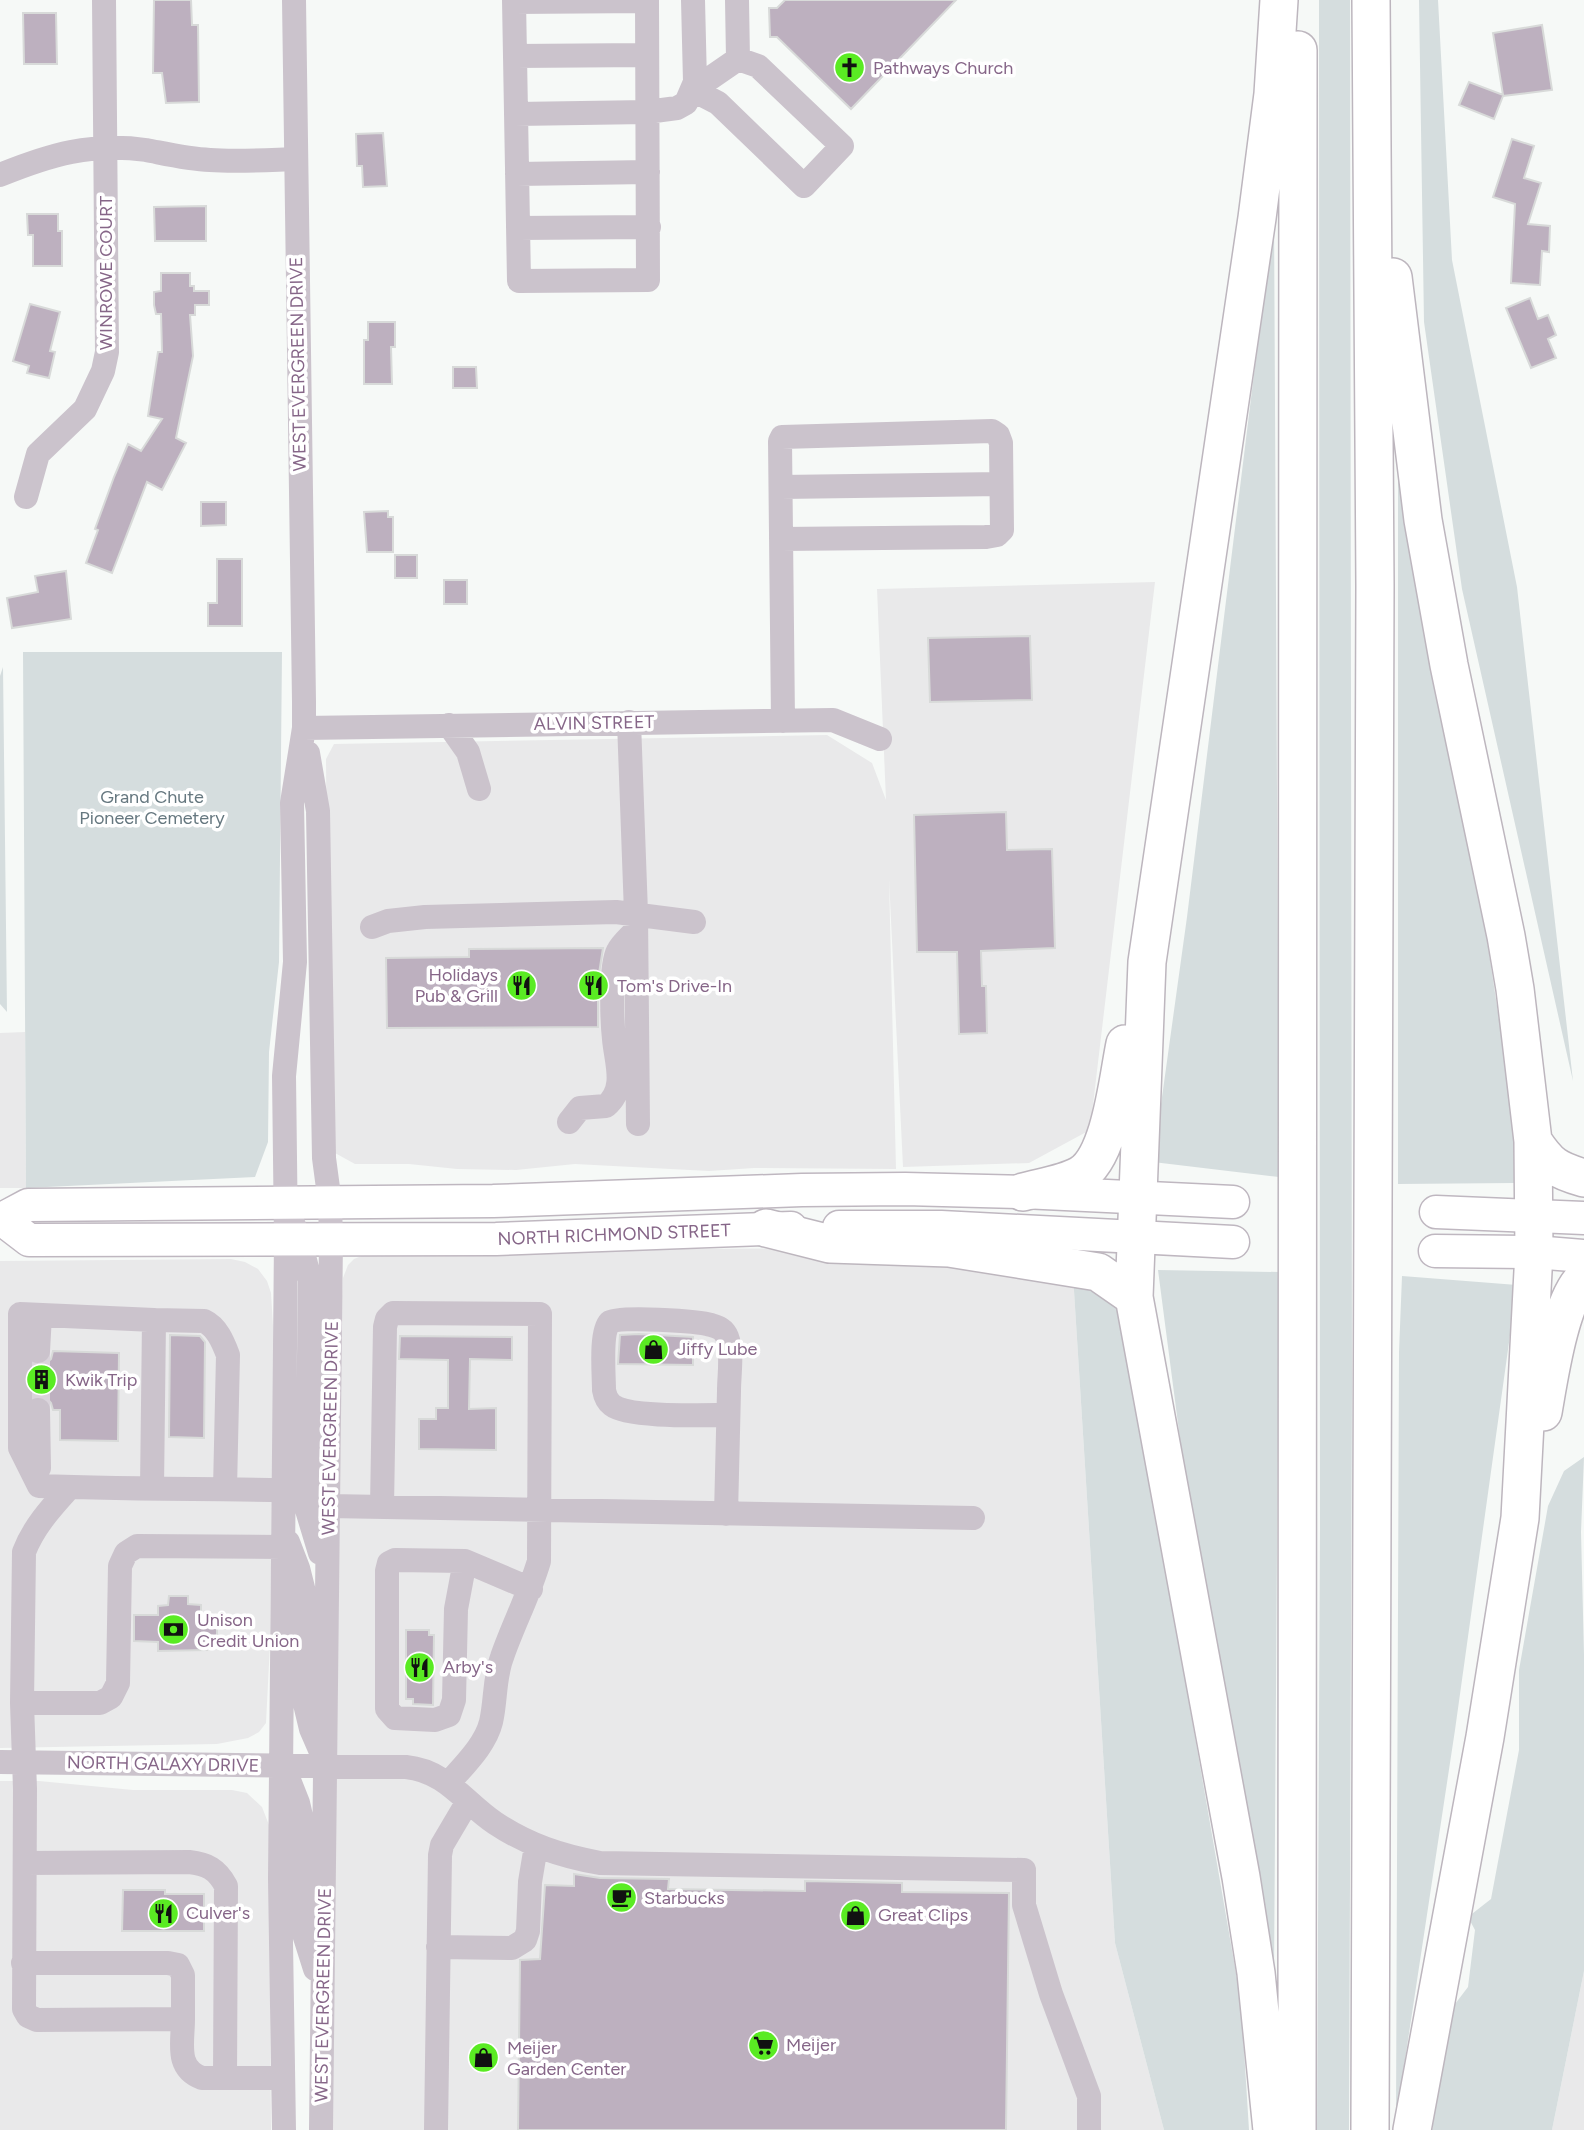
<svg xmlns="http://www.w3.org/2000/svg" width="1584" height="2130" font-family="Figtree,sans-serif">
	<rect width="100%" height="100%" fill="#f6f9f7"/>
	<!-- built -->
	<path fill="#e9e9ea" d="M1155,582L1090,1130L1029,1163L903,1167L889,879L896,1169L754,1168L709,1171L575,1164L516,1170L457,1169L409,1164H355L335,1153L328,1063L326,759L334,744L827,735L872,763L886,800L877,589Z
		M25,1032L26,1188H0V1033Z
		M639,1245L697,1249L816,1248L1073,1275L1115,1943L1164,2130H332L342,1296L343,1278L348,1265L354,1259L364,1255L389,1251Z
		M231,1259L245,1262L258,1269L267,1281L271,1293L274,1342L270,1644L266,1723L259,1732L248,1738L217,1744L0,1748V1261Z
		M0,1781H39L133,1790H232L247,1793L262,1807L269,1825L271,2130H0Z
		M1584,1971V2130H1552Z"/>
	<!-- green -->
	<path fill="#d5ddde" d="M1319,0H1350L1352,1387L1349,2130H1317L1320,1528Z
		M1419,0H1438L1452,260L1517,587L1573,1081L1462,589L1424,322Z
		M1274,212L1279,1177L1153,1162L1187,917Z
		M1398,471L1467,807L1520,1159L1514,1183L1398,1184Z
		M23,652H282L279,962L269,1052L268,1142L255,1177L26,1188Z
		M3,667L7,1012L0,1004V676Z
		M1158,1270L1279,1272L1274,1973L1198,1577Z
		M1073,1275L1116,1296L1139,1414L1241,2002L1249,2130H1164L1115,1943Z
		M1402,1276L1517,1285L1455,1730L1396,2119L1399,1352Z
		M1584,1457L1581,1532L1584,1655V1971L1552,2130H1432L1452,2008L1468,1987L1475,1930L1468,1917L1491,1899L1519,1750V1670L1548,1506L1564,1471Z"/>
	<!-- building -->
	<path fill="#bdb0bf" stroke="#d8dad9" stroke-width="2" d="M154,0H191L192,25H198L199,102L166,103L162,73H153Z
		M785,0H956L851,109L777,37H770L769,8H777Z
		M23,13H56L57,64H24Z
		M1542,25L1552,90L1503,96L1494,119L1459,105L1469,82L1503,95L1493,33Z
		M383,133L387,186L363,187L362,166H357L356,134Z
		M1512,139L1534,146L1524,178L1541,183L1528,224L1550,226L1549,252L1542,251L1540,285L1511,283L1515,204L1493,197Z
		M206,206V241H155L154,207Z
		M27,214H58V231H62V266H33V235H28Z
		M161,273H190V286H194V291H209V305H195V315H190L193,356L176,438L186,443L162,490L147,482L112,573L86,563L98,530L95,529L114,477L128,444L141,451L162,419L148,416L158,352H162L161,314H156L154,305V292L161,291Z
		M1530,298L1538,319L1548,315L1556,335L1548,339L1556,358L1531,368L1506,308Z
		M30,304L60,312L50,351L55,352L49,378L27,373L29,366L13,361Z
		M368,322H395V347H391L392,384H364V340H368Z
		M453,367H476L477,388H453Z
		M201,502H226V525L201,526Z
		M388,511V517H393V552H367L364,512Z
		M395,555H417V578H395Z
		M217,559H242V626H208V603H217Z
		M66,571L71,619L12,628L7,598L38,592L35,576Z
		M444,580H467V604H444Z
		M1030,636L1032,700L930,702L928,638Z
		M1006,812L1007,850L1052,849L1055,948L981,951L982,986H986L987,1033L959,1034L957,952H917L914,815Z
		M603,948L598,980V1027L387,1028L386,958L469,957V949Z
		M639,1334L693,1337V1365L618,1364L620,1335Z
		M170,1335L200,1336L205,1342L204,1438L169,1437Z
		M400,1336L512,1337V1360L470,1359L469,1409L496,1408V1450L419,1449V1419H436V1408H448V1360L399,1359Z
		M53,1351L119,1353L118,1441L60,1440V1410H53L51,1403L46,1397L35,1396V1365L45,1364L51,1359Z
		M169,1596H188V1604L201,1605V1613H211L210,1620H217V1640H208L207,1650L158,1651V1642L134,1641V1615H158V1606L168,1605Z
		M406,1630H429V1635H434L433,1705L413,1704V1699H406Z
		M574,1874L600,1878L669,1879L668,1889L805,1891V1881L902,1883V1892L1009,1893L1006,2130H518L520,1960L540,1959L545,1885L574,1886Z
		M123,1890H165V1894H204V1931H122Z"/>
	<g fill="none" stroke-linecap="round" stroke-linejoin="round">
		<!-- minor-tunnel -->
		<path stroke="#dad4db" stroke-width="24" stroke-dasharray="24 12" stroke-linecap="butt" d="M38,1410V1351"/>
		<defs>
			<g id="major">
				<path d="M1436,1212L1584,1218"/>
				<path d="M0,1220L28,1205L493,1201L802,1190L905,1189L1023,1192L1233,1202"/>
				<path id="s1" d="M3,1220L29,1240L496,1239L791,1228"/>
				<path d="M839,1227H941L1233,1242"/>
				<path d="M1435,1251L1534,1252L1584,1256"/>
			</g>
			<path id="highway" d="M1393,277L1423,520L1449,665L1506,936L1515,989L1533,1141L1534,1252L1520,1518L1485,1737L1412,2130
				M1533,1141C1549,1165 1556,1170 1584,1178
				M1023,1192C1041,1187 1064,1184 1080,1175C1111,1157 1118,1077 1125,1044
				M766,1228L830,1244L949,1248L1098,1272L1134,1297
				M1543,1412C1549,1378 1560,1300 1584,1278
				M1272,2130L1256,1973L1241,1877L1134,1297L1147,962L1257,218L1273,94L1279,0
				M1297,2130L1298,50
				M1370,2130L1375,586L1371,0"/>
		</defs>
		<!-- major casing -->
		<use href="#major" stroke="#bfb7c0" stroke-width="35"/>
		<!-- highway casing -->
		<use href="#highway" stroke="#bdb6be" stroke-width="40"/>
		<!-- minor -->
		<path stroke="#cbc3cc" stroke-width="24" d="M514,0L519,281L648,280L647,0
			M737,0L738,59L693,90L718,103L804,186L842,146L758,66L738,59
			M514,2L647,1
			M515,56L647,55
			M516,114L647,112L677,108L686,103L695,82L693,0
			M517,174L648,172
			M0,175C49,155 92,142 146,150C167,154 188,159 210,160C238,162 267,160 296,159
			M518,228L649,227
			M781,487L1001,484
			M26,497L38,454L85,409L103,371L107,352L104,0
			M781,539L986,537L997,535L1002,530L1001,443L998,435L992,431L782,437L780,441L783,721
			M629,722L636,913L638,1124
			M449,725L468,752L479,789
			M304,728L833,720L880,739
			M308,753L318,811L324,1158L330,1203L331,1239L321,2130
			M372,927L388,921L425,917L616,912L694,922
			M569,1122L580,1108L606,1106C627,1088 616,1063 614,1039C612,1021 610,966 618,951C622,943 630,937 636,930
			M293,1223L300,1240L310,1280L307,1510L320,1553
			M154,1320L204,1321C217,1327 223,1342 228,1355L225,1489
			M38,1351L40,1315
			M38,1410L39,1468
			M70,1487C52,1507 34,1526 24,1552L22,1703L25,1789L24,2009L28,2016L37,2020L183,2019C183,2043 175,2068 202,2078H283
			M152,1488L154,1320L20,1314V1448L39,1486C121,1489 202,1489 283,1490
			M329,1506L973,1518
			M382,1507L385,1327L387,1319L393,1313L540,1314L539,1561C529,1595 513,1625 502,1657C494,1678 496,1701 491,1722C485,1746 463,1766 448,1784
			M726,1514C727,1473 728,1432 729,1391C729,1374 733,1353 727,1337C724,1329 718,1327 711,1325C699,1321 617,1316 610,1322C600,1332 604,1375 604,1390C605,1396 607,1401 612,1405C628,1418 705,1415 728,1415
			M288,1542L298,1568L306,1600L305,1704L311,1729L321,1752
			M465,1561L456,1609L454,1700L449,1715L435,1720L395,1718L387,1709V1571L389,1563L395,1560L465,1561L531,1589
			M22,1703H100L111,1697L118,1683L120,1566L126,1553L137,1546L282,1547
			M0,1762L406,1767C446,1771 464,1802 495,1823C528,1845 561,1856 600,1863L1024,1870V1905L1051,1994L1089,2096V2130
			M287,1775L298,1803L304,1829L303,1931L315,1969
			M25,1863L189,1862C207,1864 217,1869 226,1886L225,2078
			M438,1947L512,1948L525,1940L528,1931L530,1882L536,1846
			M23,1963H168L178,1965L183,1975V2019
			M284,2130L280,1879L286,1240L284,1076L295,962L292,803L304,728V702L294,0
			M436,2130L440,1855L442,1845L468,1801"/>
		<!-- major -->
		<use href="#major" stroke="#fff" stroke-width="32"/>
		<!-- highway -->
		<use href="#highway" stroke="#fff" stroke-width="37"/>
	</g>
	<!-- icons -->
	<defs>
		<symbol id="church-disc" viewBox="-11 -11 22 22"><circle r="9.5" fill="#5aeb23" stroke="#fff"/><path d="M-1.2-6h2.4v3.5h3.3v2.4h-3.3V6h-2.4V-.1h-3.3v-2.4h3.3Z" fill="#111"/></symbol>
		<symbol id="restaurant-disc" viewBox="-11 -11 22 22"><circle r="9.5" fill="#5aeb23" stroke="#fff"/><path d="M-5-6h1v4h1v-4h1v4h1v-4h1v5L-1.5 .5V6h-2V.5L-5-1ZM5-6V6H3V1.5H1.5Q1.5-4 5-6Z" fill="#111"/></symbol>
		<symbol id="shop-disc" viewBox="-11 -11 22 22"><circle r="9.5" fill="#5aeb23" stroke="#fff"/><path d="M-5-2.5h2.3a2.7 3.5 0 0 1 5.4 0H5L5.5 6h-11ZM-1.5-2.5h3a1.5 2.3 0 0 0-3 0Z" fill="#111"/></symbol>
		<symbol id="building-disc" viewBox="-11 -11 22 22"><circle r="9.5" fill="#5aeb23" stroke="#fff"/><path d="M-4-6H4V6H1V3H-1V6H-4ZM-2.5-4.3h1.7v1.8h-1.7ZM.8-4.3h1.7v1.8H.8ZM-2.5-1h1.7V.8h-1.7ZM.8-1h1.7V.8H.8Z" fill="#111"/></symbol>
		<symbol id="bank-disc" viewBox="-11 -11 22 22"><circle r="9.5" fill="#5aeb23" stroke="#fff"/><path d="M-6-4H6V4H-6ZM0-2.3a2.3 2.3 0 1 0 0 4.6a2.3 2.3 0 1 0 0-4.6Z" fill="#111"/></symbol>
		<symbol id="cafe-disc" viewBox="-11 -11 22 22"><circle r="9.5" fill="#5aeb23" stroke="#fff"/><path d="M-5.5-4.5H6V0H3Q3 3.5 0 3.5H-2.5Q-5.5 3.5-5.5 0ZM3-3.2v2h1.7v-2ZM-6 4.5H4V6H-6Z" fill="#111"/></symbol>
		<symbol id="supermarket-disc" viewBox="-11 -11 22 22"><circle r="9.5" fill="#5aeb23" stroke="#fff"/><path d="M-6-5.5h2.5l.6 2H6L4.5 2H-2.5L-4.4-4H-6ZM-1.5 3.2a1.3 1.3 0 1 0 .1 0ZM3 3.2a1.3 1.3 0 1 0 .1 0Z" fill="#111"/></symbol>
	</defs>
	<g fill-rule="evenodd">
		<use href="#church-disc" x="832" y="50" width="35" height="35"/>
		<use href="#restaurant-disc" x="504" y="968" width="35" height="35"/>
		<use href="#restaurant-disc" x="576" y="968" width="35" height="35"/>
		<use href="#shop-disc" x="636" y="1332" width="35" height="35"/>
		<use href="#building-disc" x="24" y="1362" width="35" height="35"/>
		<use href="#bank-disc" x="156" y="1612" width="35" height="35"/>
		<use href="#restaurant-disc" x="402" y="1650" width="35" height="35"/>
		<use href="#cafe-disc" x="604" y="1880" width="35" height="35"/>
		<use href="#restaurant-disc" x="146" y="1896" width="35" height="35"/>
		<use href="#shop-disc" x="838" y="1898" width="35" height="35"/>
		<use href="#supermarket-disc" x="746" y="2028" width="35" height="35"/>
		<use href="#shop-disc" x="466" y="2040" width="35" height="35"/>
	</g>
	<g text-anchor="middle" stroke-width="7" stroke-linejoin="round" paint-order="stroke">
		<!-- poi labels -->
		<g font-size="18" fill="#866688" stroke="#fff" text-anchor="start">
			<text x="873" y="74">Pathways Church</text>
			<text x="498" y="981" text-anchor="end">Holidays<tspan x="498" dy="21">Pub &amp; Grill</tspan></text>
			<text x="617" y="992">Tom's Drive-In</text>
			<text x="677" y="1355">Jiffy Lube</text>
			<text x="65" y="1386">Kwik Trip</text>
			<text x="197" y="1626">Unison<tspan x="197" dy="21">Credit Union</tspan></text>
			<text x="443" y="1673">Arby's</text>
			<text x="644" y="1904">Starbucks</text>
			<text x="186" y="1919">Culver's</text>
			<text x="878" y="1921">Great Clips</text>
			<text x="786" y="2051">Meijer</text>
			<text x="507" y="2054">Meijer<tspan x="507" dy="21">Garden Center</tspan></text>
		</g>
		<!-- street labels -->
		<g font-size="18" fill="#866688" stroke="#fff">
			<text transform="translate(106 273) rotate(-90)" y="6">WINROWE COURT</text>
			<text transform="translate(298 364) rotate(-91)" y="6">WEST EVERGREEN DRIVE</text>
			<text transform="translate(594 723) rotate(-1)" y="6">ALVIN STREET</text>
			<text dy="6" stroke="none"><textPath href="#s1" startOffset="618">NORTH RICHMOND STREET</textPath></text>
			<text transform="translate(330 1428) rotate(-89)" y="6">WEST EVERGREEN DRIVE</text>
			<text transform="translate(163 1764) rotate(1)" y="6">NORTH GALAXY DRIVE</text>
			<text transform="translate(323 1995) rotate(-89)" y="6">WEST EVERGREEN DRIVE</text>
		</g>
		<!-- park labels -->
		<g font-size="18" fill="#65777f" stroke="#fff">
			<text x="152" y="803">Grand Chute<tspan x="152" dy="21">Pioneer Cemetery</tspan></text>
		</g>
	</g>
</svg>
